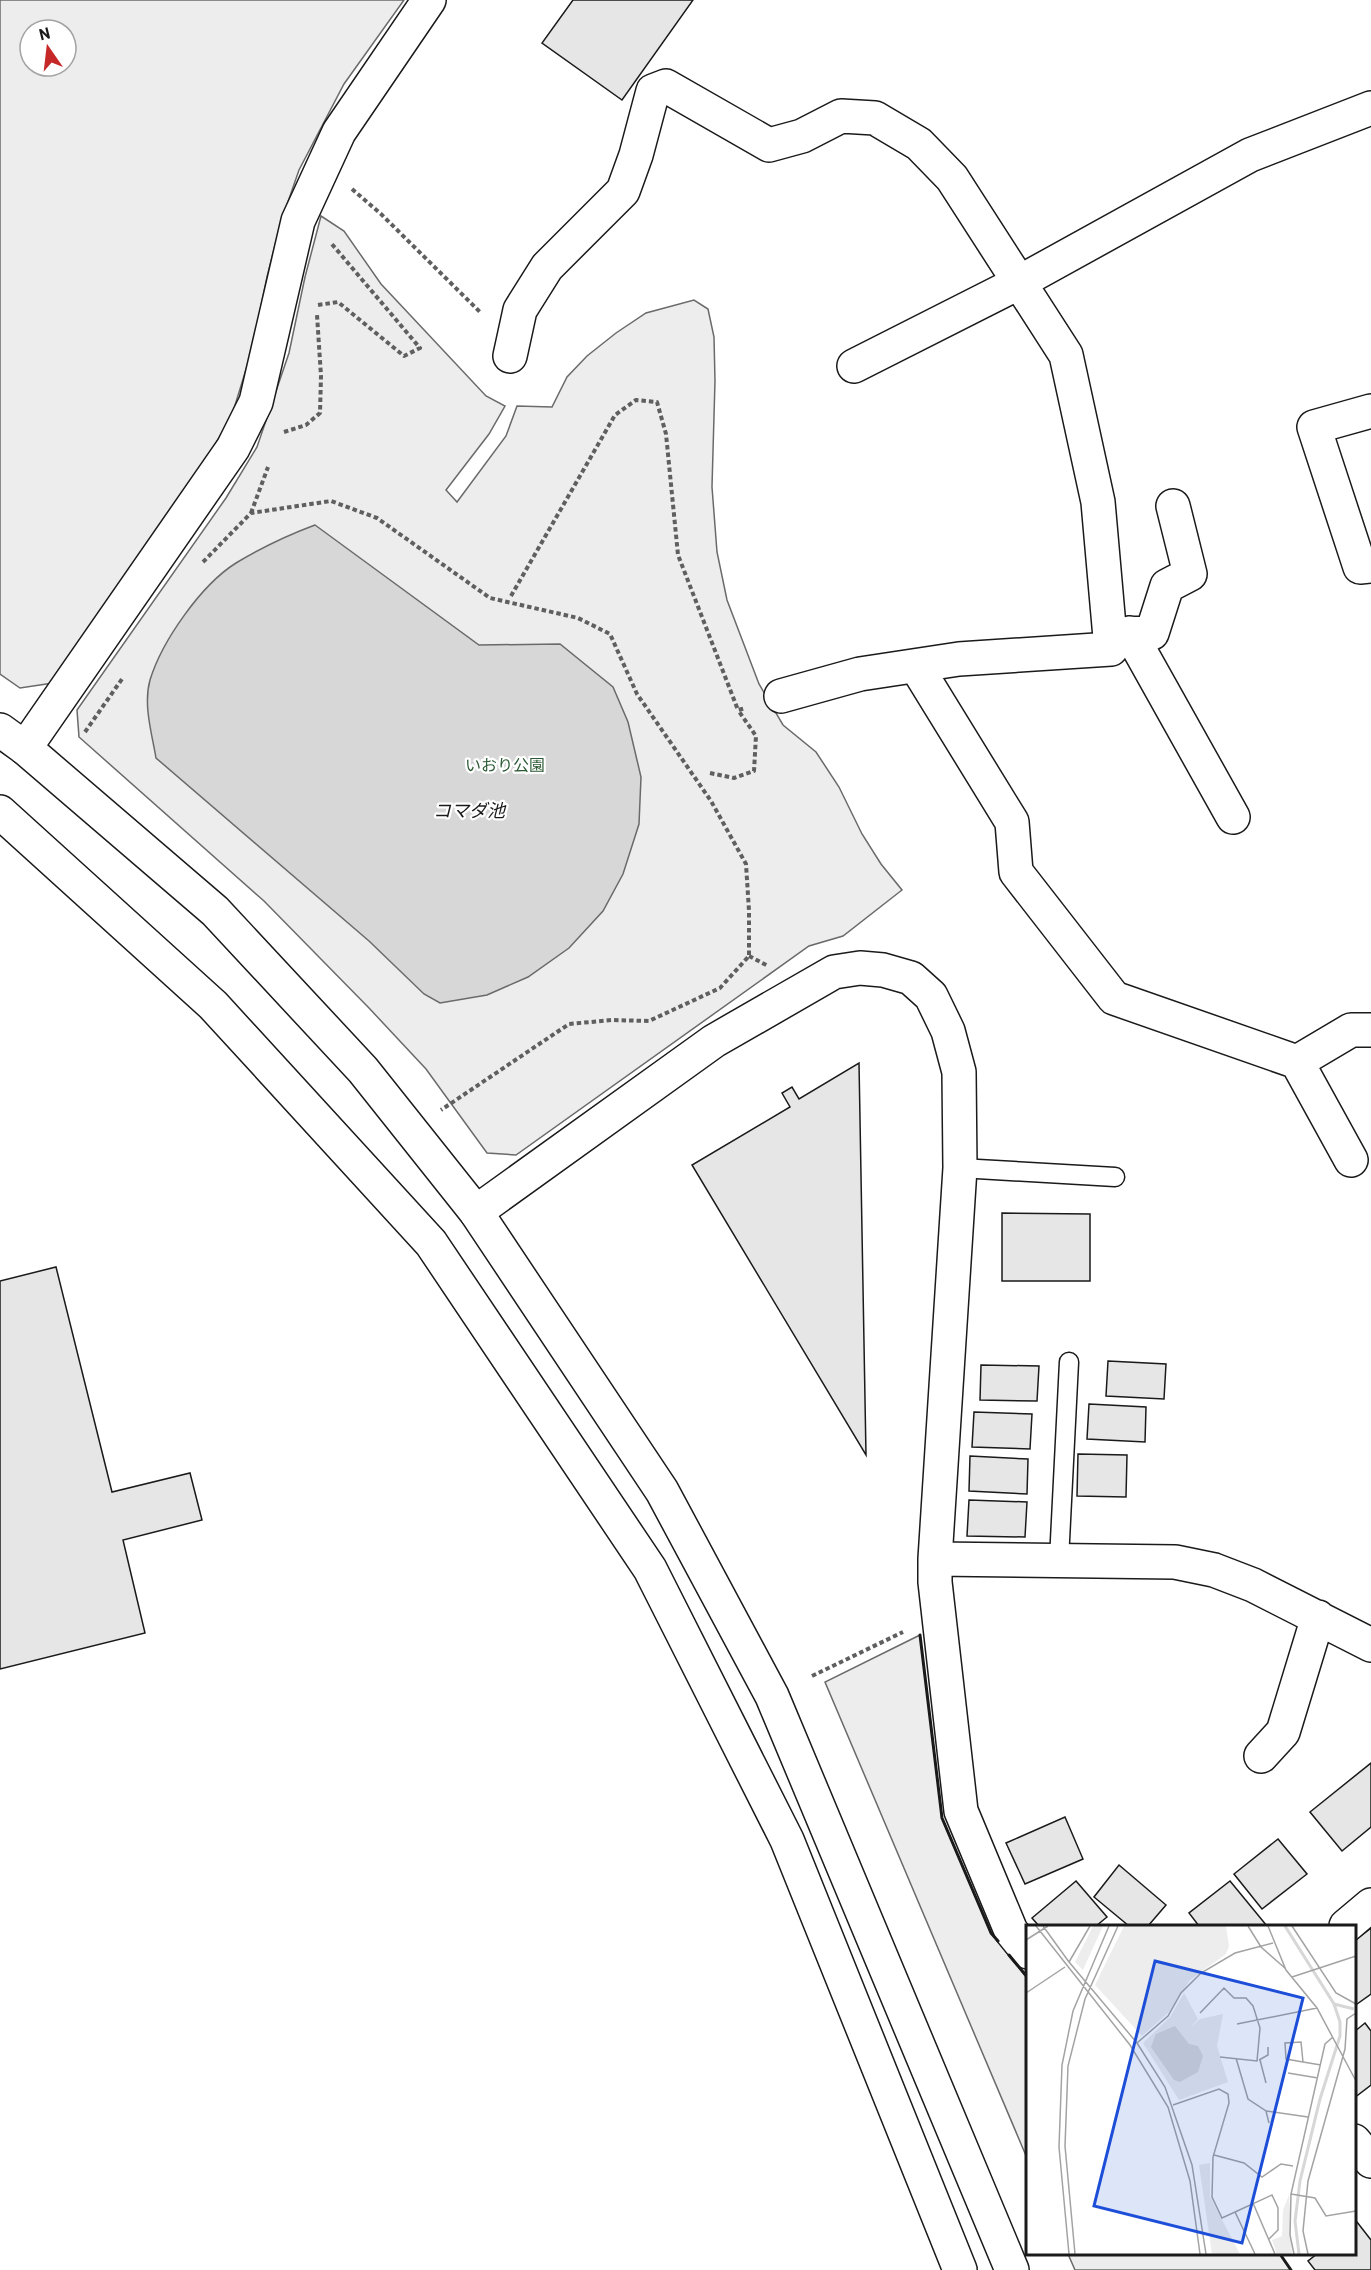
<svg xmlns="http://www.w3.org/2000/svg" width="1371" height="2270" font-family="Barlow,'Noto Sans JP',sans-serif">
	<rect width="100%" height="100%" fill="#fff"/>
	<!-- built -->
	<path fill="#ededed" stroke="#6a6a6a" stroke-width="1.5" fill-rule="evenodd" d="M0,0H404L344,84L299,170L281,222L267,277L252,350L232,415L198,474L53,683L20,688L0,674ZM30,30H66V66H30Z
		M321,216L344,231L381,284L486,396L505,406L489,434L446,490L457,502L506,436L517,406L552,407L567,377L587,356L616,333L646,313L694,300L708,309L714,337L715,381L712,487L717,552L727,600L759,684L783,725L816,752L839,787L862,834L881,864L902,890L843,936L809,946L516,1155L487,1153L426,1069L369,1008L264,901L79,737L77,710L226,498L257,447L289,353L305,277Z
		M920,1635L942,1818L991,1933L1027,1978V2158L825,1682Z
		M1068,2254H1280L1291,2270H1075Z"/>
	<!-- water -->
	<path fill="#d7d7d7" stroke="#6a6a6a" stroke-width="1.5" d="M315,525L479,645L560,644L613,687L628,722L641,777L639,824L623,874L603,911L569,948L528,977L487,995L440,1003L424,994L369,941L156,758C152,734 143,705 150,680C162,641 201,585 236,563C261,548 288,535 315,525Z"/>
	<!-- building -->
	<path fill="#e6e6e6" stroke="#1a1a1a" stroke-width="1.5" d="M573,0H693L622,100L542,43Z
		M859,1063L866,1455L692,1165L790,1107L782,1093L792,1087L799,1099Z
		M1002,1213L1090,1214V1281H1002Z
		M56,1267L112,1492L190,1473L202,1520L123,1540L145,1633L0,1669V1281Z
		M1108,1361L1166,1364L1164,1399L1106,1396Z
		M981,1365L1039,1366L1037,1401L980,1400Z
		M1089,1404L1146,1407L1145,1442L1087,1439Z
		M974,1412L1032,1414L1030,1449L972,1447Z
		M1078,1454L1127,1455L1126,1497L1077,1496Z
		M970,1456L1028,1459L1027,1494L969,1491Z
		M969,1500L1027,1502L1025,1537L967,1536Z
		M1371,1763V1827L1342,1851L1310,1812Z
		M1065,1817L1083,1859L1025,1884L1006,1843Z
		M1278,1839L1307,1874L1262,1909L1234,1874Z
		M1119,1865L1166,1905L1148,1926H1129L1094,1897Z
		M1076,1881L1107,1917L1096,1926H1039L1032,1918Z
		M1230,1881L1267,1926H1199L1189,1913Z
		M1371,1928V1994L1357,2004L1354,2000V1941Z
		M1365,2023L1371,2031V2085L1354,2098V2032Z
		M1357,2222L1371,2240V2270H1315L1308,2261L1317,2254H1354V2224Z"/>
	<g fill="none" stroke-linecap="round" stroke-linejoin="round">
		<defs>
			<path id="lane" d="M960,1168L1115,1177
				M1059,1560L1069,1362"/>
			<path id="street" d="M510,356L520,310L547,267L623,191L636,155L653,91L666,86L769,145L802,136L841,116L875,118L919,144L952,178L1066,355L1098,502L1111,649L959,659L860,674L781,696
				M854,366L1018,283L1250,155L1371,108
				M1371,411L1314,427L1360,567L1371,566
				M1130,633L1233,817
				M1112,634L1152,633L1167,586L1190,574L1173,506
				M916,666L1012,822L1016,872L1114,998L1297,1062L1351,1160
				M25,748L233,448L256,402L298,221L339,132L429,0
				M1297,1062L1351,1030H1371
				M476,1212L714,1041L834,972L860,968L883,970L911,978L931,996L948,1031L959,1072L960,1168L935,1559V1582L961,1811L1011,1931L1028,1952
				M935,1559L1175,1562L1214,1570L1253,1585L1371,1645
				M1261,1756L1283,1732L1318,1617
				M1346,1926L1371,1905
				M1354,2141L1371,2161"/>
			<path id="secondary" d="M0,730L25,748L215,911L363,1070L476,1212L662,1491L772,1696L1012,2270
				M0,812L213,1005L431,1243L650,1569L787,1840L960,2270"/>
		</defs>
		<!-- lane casing -->
		<use href="#lane" stroke="#1a1a1a" stroke-width="21"/>
		<!-- street casing -->
		<use href="#street" stroke="#1a1a1a" stroke-width="36"/>
		<!-- secondary casing -->
		<use href="#secondary" stroke="#1a1a1a" stroke-width="36"/>
		<!-- path -->
		<path stroke="#5f5f5f" stroke-width="4" stroke-dasharray="4.5 3" stroke-linecap="butt" d="M352,189L381,214L481,313
			M318,305L338,302L404,356L420,348L331,243
			M284,432L306,425L320,413L321,376L317,315
			M251,513L268,467
			M203,562L251,513L331,501L377,518L490,598L578,618L610,634L637,694L711,801L746,864L749,911V956L720,988L649,1021L612,1020L569,1024L441,1110
			M511,596L615,415L636,400L657,402L666,434L678,555L738,710L746,708
			M85,732L122,679
			M710,773L734,778L754,771L756,736L738,710
			M749,956L768,966
			M812,1676L903,1632"/>
		<!-- lane -->
		<use href="#lane" stroke="#fff" stroke-width="18"/>
		<!-- street -->
		<use href="#street" stroke="#fff" stroke-width="33"/>
		<!-- secondary -->
		<use href="#secondary" stroke="#fff" stroke-width="33"/>
		<!-- wall -->
		<path stroke="#1a1a1a" stroke-width="3" d="M920,1635L942,1818L991,1933L998,1941
			M1009,1955L1028,1978
			M1280,2254L1291,2270"/>
	</g>
	<g text-anchor="middle" stroke-width="4.5" stroke-linejoin="round" paint-order="stroke">
		<!-- park labels -->
		<g font-size="16" fill="#2b5a34" stroke="#fff">
			<text x="505" y="771">いおり公園</text>
		</g>
		<!-- water labels -->
		<g font-size="18" font-style="italic" fill="#1a1a1a" stroke="#fff">
			<text x="469" y="817">コマダ池</text>
		</g>
	</g>
	<!-- overview -->
	<g transform="translate(1026 1925)">
		<rect width="330" height="330" fill="#fff"/>
		<path d="M67,1H77L57,45L49,37ZM98,1H200L203,21L200,29L164,55L143,87L116,111L69,60ZM158,68L172,94L164,103L174,94L197,89L191,121L202,157L153,175L117,118L144,92ZM184,238V272L214,329H186L173,240ZM263,270L266,329H251L246,315L256,311L257,285Z" fill="#ededed"/>
		<path d="M149,101L163,119L172,121L177,131L172,147L154,157L148,155L125,122L130,109Z" fill="#d7d7d7"/>
		<path fill="none" stroke="#d7d7d7" stroke-width="3" d="M259,1L308,79L314,97V111L294,174L274,256L269,296L273,329M308,79L328,84"/>
		<path fill="none" stroke="#a3a3a3" stroke-width="1.5" d="M10,1L104,120L142,182L164,256L174,329M17,1L43,37L111,118L139,162L166,240L180,329M222,1L235,22L260,44M242,1L260,45L291,83L330,156M266,1L310,68L330,79M0,15L22,1M43,37L64,1M266,52L330,31M0,68L39,42M174,88L198,63L208,73H220L227,81L234,103L231,136L194,132M211,99L291,83M111,118L142,91L155,68L175,48L209,28L247,18M210,133L222,174L240,186L243,198M233,135L242,130V122M234,135L240,158M277,137L275,117L259,118L260,134L277,137L295,140M262,148L292,153M147,180L193,164L202,169L203,178L187,232L186,272L196,293L209,287L229,329M240,186L282,192M188,230L218,238L236,252L255,239L267,241M265,269L289,273L300,291L330,286M227,278L249,329M209,287L246,270L252,283V305L243,314M43,329L33,222L36,140L47,86L83,1M49,329L39,221L42,141L59,74L92,1M268,329L264,310L265,269L299,119L307,112M282,329L277,306L282,256L319,124L321,94L330,88"/>
		<path fill="#1d4ed8" fill-opacity="0.15" stroke="#1d4ed8" stroke-width="3" d="M129,36L277,73L216,318L68,281Z"/>
		<rect width="330" height="330" fill="none" stroke="#1a1a1a" stroke-width="3"/>
	</g>
	<!-- north arrow -->
	<g transform="translate(48 48) rotate(346)"><circle r="28" fill="#ffffff" stroke="#a3a3a3" stroke-width="1.5"/>
	<path d="M0-4.5L10 22L0 15L-10 22Z" fill="#c62828"/>
	<text y="-9" font-size="16" font-weight="bold" text-anchor="middle" fill="#1a1a1a">N</text>
	</g>
</svg>
